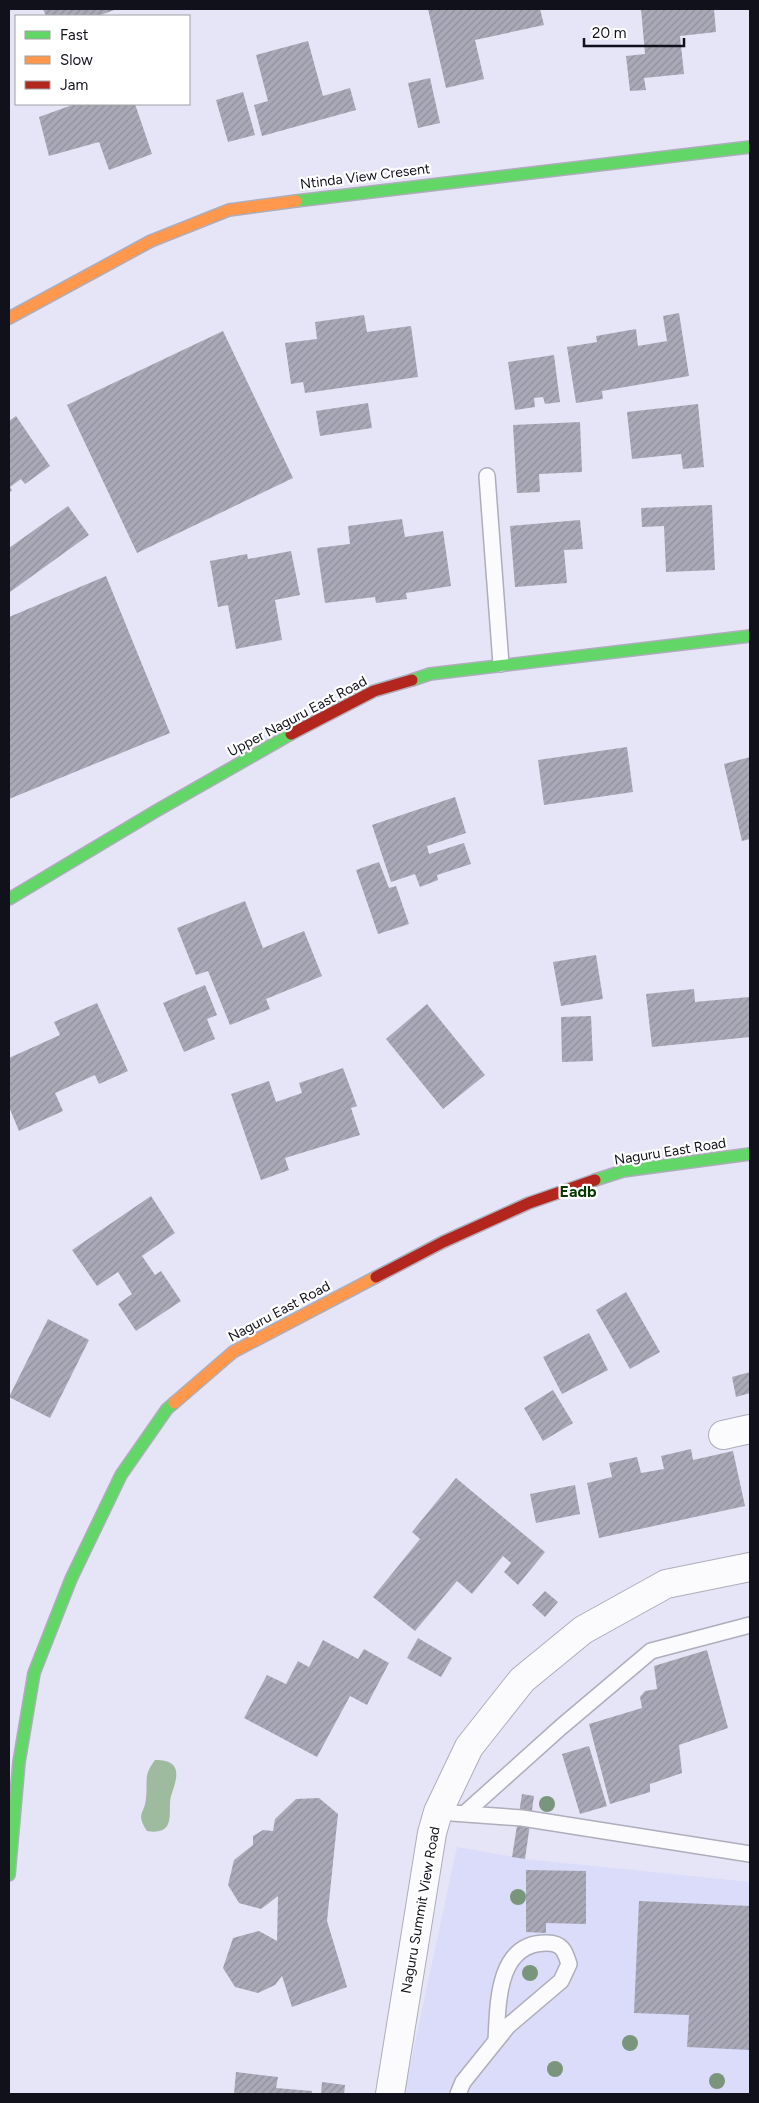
<svg xmlns="http://www.w3.org/2000/svg" width="759" height="2103" font-family="Figtree,sans-serif">
	<defs>
		<pattern id="building-hatch" width="6" height="6" patternUnits="userSpaceOnUse" patternTransform="scale(1.25)"><rect width="6" height="6" fill="#a9a9b7"/><path d="M-1 1l2-2M0 6l6-6M5 7l2-2" fill="none" stroke="#90909d"/></pattern>
	</defs>
	<rect width="100%" height="100%" fill="#e5e5f7"/>
	<!-- built -->
	<path fill="#dbdbfa" d="M457,1847L525,1859L750,1882V2094H404Z"/>
	<!-- water -->
	<path fill="#9eba9f" d="M155,1760C184,1760 177,1778 171,1796C167,1810 178,1836 147,1831C135,1813 145,1814 146,1798C148,1780 143,1776 155,1760Z"/>
	<!-- building -->
	<path fill="url(#building-hatch)" d="M43,9H117L98,16H46Z
		M428,9H540L544,25L475,40L484,79L446,88Z
		M641,9H714L716,32L680,36L684,74L644,78L646,90L630,91L626,56L645,54Z
		M308,41L323,96L350,88L356,110L262,136L254,105L268,101L256,55Z
		M430,78L440,123L418,128L408,83Z
		M243,92L255,135L228,142L216,100Z
		M75,104H135L152,154L109,170L99,142L49,156L39,117Z
		M679,313L689,376L602,391L603,399L576,403L567,347L597,342L596,336L636,329L638,346L667,341L663,316Z
		M364,315L367,332L411,326L418,377L305,393L303,382L291,384L285,343L317,339L315,322Z
		M223,331L293,478L137,553L67,405Z
		M554,355L560,402L545,404L543,397L534,398L535,407L515,410L508,362Z
		M368,403L372,428L320,436L316,411Z
		M698,404L704,467L683,469L681,454L632,459L627,412Z
		M16,416L50,466L25,484L21,479L10,487L12,490L9,493V421Z
		M580,422L582,472L539,474L540,492L517,493L513,425Z
		M712,505L715,570L666,572L664,526L642,527L641,508Z
		M68,506L89,535L10,592L9,548Z
		M402,519L405,537L443,531L451,586L406,593L407,599L376,603L375,597L325,603L317,548L350,544L348,526Z
		M580,520L583,549L564,550L567,583L515,587L510,526Z
		M291,551L300,595L275,600L282,640L236,649L228,605L218,607L210,561L247,554L248,559Z
		M106,576L170,733L9,799V617Z
		M627,747L633,792L544,805L538,760Z
		M750,757V839L742,841L724,764Z
		M455,797L466,833L427,846L429,854L464,843L471,864L437,875L438,880L420,887L415,874L391,882L372,825Z
		M379,862L389,888L396,886L409,924L378,934L356,870Z
		M245,901L263,948L304,931L322,976L266,999L270,1009L230,1025L208,971L196,975L177,928Z
		M596,955L603,999L561,1006L553,962Z
		M205,985L217,1015L207,1019L215,1039L184,1052L163,1003Z
		M694,989L695,1002L749,997L750,1037L652,1047L646,994Z
		M97,1003L128,1071L99,1084L95,1075L55,1093L63,1111L19,1131L9,1107V1058L60,1035L54,1022Z
		M427,1004L485,1075L443,1109L386,1039Z
		M591,1016L593,1061L562,1062L561,1017Z
		M343,1068L357,1106L351,1108L360,1135L285,1158L289,1170L261,1180L231,1094L269,1081L276,1102L302,1093L299,1083Z
		M151,1196L175,1233L142,1256L155,1275L161,1271L181,1301L136,1331L118,1304L132,1294L118,1272L97,1286L72,1250Z
		M626,1292L660,1352L630,1369L596,1310Z
		M48,1319L89,1340L50,1418L9,1397Z
		M589,1333L608,1370L562,1394L543,1357Z
		M750,1372V1393L736,1397L732,1377Z
		M553,1390L573,1423L543,1441L524,1408Z
		M691,1449L693,1460L733,1451L745,1506L599,1538L587,1483L612,1477L609,1463L637,1457L641,1473L664,1469L661,1456Z
		M456,1478L545,1552L518,1585L504,1572L511,1563L503,1556L472,1594L457,1581L415,1631L373,1597L420,1539L412,1532Z
		M575,1485L580,1514L536,1523L530,1494Z
		M545,1591L558,1602L545,1617L532,1605Z
		M418,1638L452,1658L441,1677L407,1658Z
		M323,1640L358,1659L364,1649L389,1663L367,1705L350,1696L317,1757L244,1718L267,1675L286,1684L298,1661L309,1667Z
		M707,1650L728,1728L679,1745L682,1773L650,1784V1792L610,1804L589,1724L642,1708L640,1697L645,1691L657,1689L654,1666Z
		M589,1746L607,1806L580,1814L562,1754Z
		M522,1794L534,1796L525,1859L512,1857Z
		M319,1798L338,1814L327,1921L347,1987L292,2007L282,1976L275,1985L258,1993L235,1987L223,1968L233,1938L259,1931L277,1941L278,1896L261,1909L239,1903L228,1885L234,1860L253,1845V1836L263,1830L273,1831L275,1819L296,1799Z
		M526,1870L586,1871V1924L546,1923V1933L526,1932Z
		M639,1901L750,1906V2050L687,2047L689,2015L634,2013Z
		M236,2072L278,2077L276,2088L312,2091V2094H234Z
		M322,2082L345,2085L344,2094H321Z"/>
	<g fill="none" stroke-linecap="round" stroke-linejoin="round">
		<defs>
			<path id="lane" d="M487,476L501,664
				M438,1812L522,1818L750,1854
				M464,1814L561,1727L651,1651L750,1625
				M458,2094L463,2082L508,2026L561,1981L569,1964C565,1951 562,1943 547,1943C496,1942 498,2006 496,2041"/>
			<path id="street" d="M723,1435L750,1429
				M390,2094L432,1833L438,1812L469,1747L522,1680L583,1630L666,1584L750,1567"/>
			<path id="fast" d="M296,201L750,147
				M412,680L430,674L750,636
				M9,899L156,811L291,734
				M595,1180L623,1171L750,1154
				M9,1875L19,1762L34,1673L71,1579L121,1475L167,1409L174,1403"/>
			<path id="slow" d="M9,318L151,241L229,210L296,201
				M174,1403L233,1352L376,1277"/>
			<path id="jam" d="M291,734L374,691L412,680
				M376,1277L443,1242L529,1203L595,1180"/>
		</defs>
		<!-- lane casing -->
		<use href="#lane" stroke="#adadbb" stroke-width="18"/>
		<!-- street casing -->
		<use href="#street" stroke="#adadbb" stroke-width="30"/>
		<!-- fast casing -->
		<use href="#fast" stroke="#adadbb" stroke-width="14"/>
		<!-- slow casing -->
		<use href="#slow" stroke="#adadbb" stroke-width="14"/>
		<!-- jam casing -->
		<use href="#jam" stroke="#adadbb" stroke-width="14"/>
		<!-- lane -->
		<use href="#lane" stroke="#fbfbfe" stroke-width="15"/>
		<!-- street -->
		<use href="#street" stroke="#fbfbfe" stroke-width="28"/>
		<!-- fast -->
		<use href="#fast" stroke="#63d668" stroke-width="11"/>
		<!-- slow -->
		<use href="#slow" stroke="#ff974d" stroke-width="11"/>
		<!-- jam -->
		<use href="#jam" stroke="#b3261e" stroke-width="11"/>
	</g>
	<!-- trees -->
	<g fill="#79967c">
		<circle cx="547" cy="1804" r="8"/>
		<circle cx="518" cy="1897" r="8"/>
		<circle cx="530" cy="1973" r="8"/>
		<circle cx="630" cy="2043" r="8"/>
		<circle cx="555" cy="2069" r="8"/>
		<circle cx="717" cy="2081" r="8"/>
	</g>
	<g text-anchor="middle" stroke-width="4.5" stroke-linejoin="round" paint-order="stroke">
		<!-- street labels -->
		<g font-size="14" fill="#11111c" stroke="#fff">
			<text transform="translate(365 176) rotate(-7)" y="5">Ntinda View Cresent</text>
			<text transform="translate(297 716) rotate(-28)" y="5">Upper Naguru East Road</text>
			<text transform="translate(670 1151) rotate(-9)" y="5">Naguru East Road</text>
			<text transform="translate(279 1311) rotate(-28)" y="5">Naguru East Road</text>
			<text transform="translate(420 1910) rotate(-80)" y="5">Naguru Summit View Road</text>
		</g>
		<!-- quarter labels -->
		<g font-size="16" font-weight="bold" fill="#053900" stroke="#fff">
			<text x="578" y="1197">Eadb</text>
		</g>
	</g>
	<!-- border -->
	<rect width="759" height="2103" fill="none" stroke="#11111c" stroke-width="20"/>
	<!-- legend -->
	<rect x="15" y="15" width="175" height="90" fill="#ffffff" stroke="#a0a0a4"/>
	<rect x="25" y="31" width="25" height="8" fill="#63d668" stroke="#a0a0a4"/>
	<text x="60" y="40" font-size="15" fill="#11111c">Fast</text>
	<rect x="25" y="56" width="25" height="8" fill="#ff974d" stroke="#a0a0a4"/>
	<text x="60" y="65" font-size="15" fill="#11111c">Slow</text>
	<rect x="25" y="81" width="25" height="8" fill="#b3261e" stroke="#a0a0a4"/>
	<text x="60" y="90" font-size="15" fill="#11111c">Jam</text>
	<!-- scale -->
	<path d="M584 38v8h100v-8" fill="none" stroke="#11111c" stroke-width="2.5"/>
	<text x="592" y="38" font-size="15" fill="#11111c" stroke="#ffffff" stroke-width="4" paint-order="stroke">20 m</text>
</svg>
